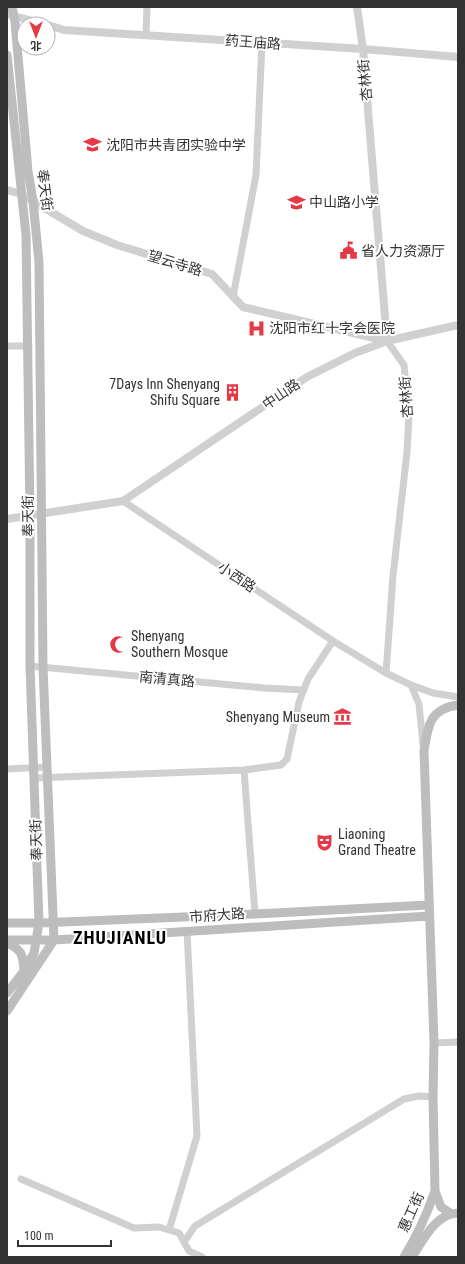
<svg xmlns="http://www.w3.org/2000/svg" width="465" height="1264" font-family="'Roboto Condensed','Noto Sans SC',sans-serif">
	<rect width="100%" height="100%" fill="#fff"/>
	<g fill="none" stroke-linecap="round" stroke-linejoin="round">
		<!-- minor -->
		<path stroke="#d0d0d0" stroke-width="7" d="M146,35L147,7
			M233,297L256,175L262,43
			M7,346H29
			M123,501L333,641L386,673L411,685L433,693L458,697
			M30,666L264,688L304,690
			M386,673L393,576L407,452L409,415L404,365L387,341
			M411,685L419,704L423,745
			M7,769L47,767
			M244,770L255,914
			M34,778L244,770L281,765L287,759L299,702L308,679L333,641
			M434,1043L458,1042
			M21,1179L134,1228L159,1227L179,1233L189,1251L202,1257
			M169,1230L197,1136L187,931
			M184,1242L195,1226L404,1099L419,1096L433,1097"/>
		<!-- tertiary -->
		<path stroke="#d0d0d0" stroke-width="8" d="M7,14L43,24
			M48,25L64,30L363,49L458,57
			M7,190L21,194L83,231L117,245L212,274L243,307L387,341L363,49L357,7
			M7,519L123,501L307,377L355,353L387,341L458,325"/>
		<!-- secondary -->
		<path stroke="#bdbdbd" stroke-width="9" d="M7,55L26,235L30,516V666L39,923L34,953L24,971L7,993
			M7,923H39L255,914L428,905
			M7,940H54L429,916
			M7,943C22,950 23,954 24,971
			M7,1011L54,940L43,667L39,262L33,201L28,171L15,22L12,7
			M450,1213L441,1207L435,1191L433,1097L434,1043L424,751C428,726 429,709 458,705
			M404,1257C417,1236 427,1214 435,1191
			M412,1257C424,1239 435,1214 458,1213"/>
	</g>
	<!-- icons -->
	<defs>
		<symbol id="school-bare" viewBox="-9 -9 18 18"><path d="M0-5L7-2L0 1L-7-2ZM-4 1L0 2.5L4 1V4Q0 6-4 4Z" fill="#e63946" stroke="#fff" stroke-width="2.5" paint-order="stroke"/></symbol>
		<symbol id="civic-bare" viewBox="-9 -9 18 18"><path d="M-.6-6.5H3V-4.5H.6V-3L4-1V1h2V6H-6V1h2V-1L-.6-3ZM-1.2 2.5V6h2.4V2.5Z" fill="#e63946" stroke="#fff" stroke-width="2.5" paint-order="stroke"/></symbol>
		<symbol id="hospital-bare" viewBox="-9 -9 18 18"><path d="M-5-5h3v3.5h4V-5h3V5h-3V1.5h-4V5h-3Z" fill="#e63946" stroke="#fff" stroke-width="2.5" paint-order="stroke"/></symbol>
		<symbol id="building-bare" viewBox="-9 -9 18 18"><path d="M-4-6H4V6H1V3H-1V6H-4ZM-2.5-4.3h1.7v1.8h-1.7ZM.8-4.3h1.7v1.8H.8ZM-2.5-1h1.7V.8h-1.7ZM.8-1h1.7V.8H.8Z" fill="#e63946" stroke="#fff" stroke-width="2.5" paint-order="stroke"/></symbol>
		<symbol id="mosque-bare" viewBox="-9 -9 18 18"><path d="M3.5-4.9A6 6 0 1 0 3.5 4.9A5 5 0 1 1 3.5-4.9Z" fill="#e63946" stroke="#fff" stroke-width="2.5" paint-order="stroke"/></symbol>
		<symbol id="museum-bare" viewBox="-9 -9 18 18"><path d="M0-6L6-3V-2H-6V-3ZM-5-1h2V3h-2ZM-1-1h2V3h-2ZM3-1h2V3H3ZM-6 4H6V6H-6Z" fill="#e63946" stroke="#fff" stroke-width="2.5" paint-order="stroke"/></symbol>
		<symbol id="theatre-bare" viewBox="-9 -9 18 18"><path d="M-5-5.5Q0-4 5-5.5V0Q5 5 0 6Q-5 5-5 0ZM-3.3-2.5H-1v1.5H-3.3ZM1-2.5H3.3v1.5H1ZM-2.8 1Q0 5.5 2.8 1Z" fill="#e63946" stroke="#fff" stroke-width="2.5" paint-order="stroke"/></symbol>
	</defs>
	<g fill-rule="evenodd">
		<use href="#school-bare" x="80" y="132" width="25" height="25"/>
		<use href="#school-bare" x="284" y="190" width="25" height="25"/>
		<use href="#civic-bare" x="336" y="238" width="25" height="25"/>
		<use href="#hospital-bare" x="244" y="316" width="25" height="25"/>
		<use href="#building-bare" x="220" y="380" width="25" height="25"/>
		<use href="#mosque-bare" x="106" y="632" width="25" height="25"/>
		<use href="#museum-bare" x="330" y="704" width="25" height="25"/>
		<use href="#theatre-bare" x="312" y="830" width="25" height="25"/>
	</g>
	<g text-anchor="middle" stroke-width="4" stroke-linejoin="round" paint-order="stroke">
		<!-- street labels -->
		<g font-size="14" fill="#333" stroke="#fff">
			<text transform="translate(253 42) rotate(4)" y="5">药王庙路</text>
			<text transform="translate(365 80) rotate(-95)" y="5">杏林街</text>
			<text transform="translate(45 190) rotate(82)" y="5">奉天街</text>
			<text transform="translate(175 263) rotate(17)" y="5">望云寺路</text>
			<text transform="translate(281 394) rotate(-34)" y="5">中山路</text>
			<text transform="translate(406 397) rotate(-94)" y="5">杏林街</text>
			<text transform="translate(28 516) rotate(-91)" y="5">奉天街</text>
			<text transform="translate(237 577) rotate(34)" y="5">小西路</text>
			<text transform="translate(167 679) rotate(5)" y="5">南清真路</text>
			<text transform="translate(36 840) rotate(-92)" y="5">奉天街</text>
			<text transform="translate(217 915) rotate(-4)" y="5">市府大路</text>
			<text transform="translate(411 1212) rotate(-66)" y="5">惠工街</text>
		</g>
		<!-- poi labels -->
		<g font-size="14" fill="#333" stroke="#fff" text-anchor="start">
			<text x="106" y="150">沈阳市共青团实验中学</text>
			<text x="309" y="207">中山路小学</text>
			<text x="361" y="256">省人力资源厅</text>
			<text x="269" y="333">沈阳市红十字会医院</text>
			<text x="220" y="389" text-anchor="end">7Days Inn Shenyang<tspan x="220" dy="16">Shifu Square</tspan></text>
			<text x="131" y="641">Shenyang<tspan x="131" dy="16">Southern Mosque</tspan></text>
			<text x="330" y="722" text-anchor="end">Shenyang Museum</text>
			<text x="338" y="839">Liaoning<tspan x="338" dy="16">Grand Theatre</tspan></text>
		</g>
		<!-- district labels -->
		<g font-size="18" font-weight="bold" letter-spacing="1" fill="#000" stroke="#fff">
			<text x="120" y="944">ZHUJIANLU</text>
		</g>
	</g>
	<!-- border -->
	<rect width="465" height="1264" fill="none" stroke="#333333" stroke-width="16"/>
	<!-- north arrow -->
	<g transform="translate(36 36) rotate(180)"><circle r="19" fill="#ffffff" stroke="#adadad"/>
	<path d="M0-3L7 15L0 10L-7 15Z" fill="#e63946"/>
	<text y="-6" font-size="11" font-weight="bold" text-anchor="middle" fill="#333333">北</text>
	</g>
	<!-- scale -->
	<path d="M18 1240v6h93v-6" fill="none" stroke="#333333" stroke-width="2"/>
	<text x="24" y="1240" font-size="12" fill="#333333" stroke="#ffffff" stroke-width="3" paint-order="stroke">100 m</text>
</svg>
